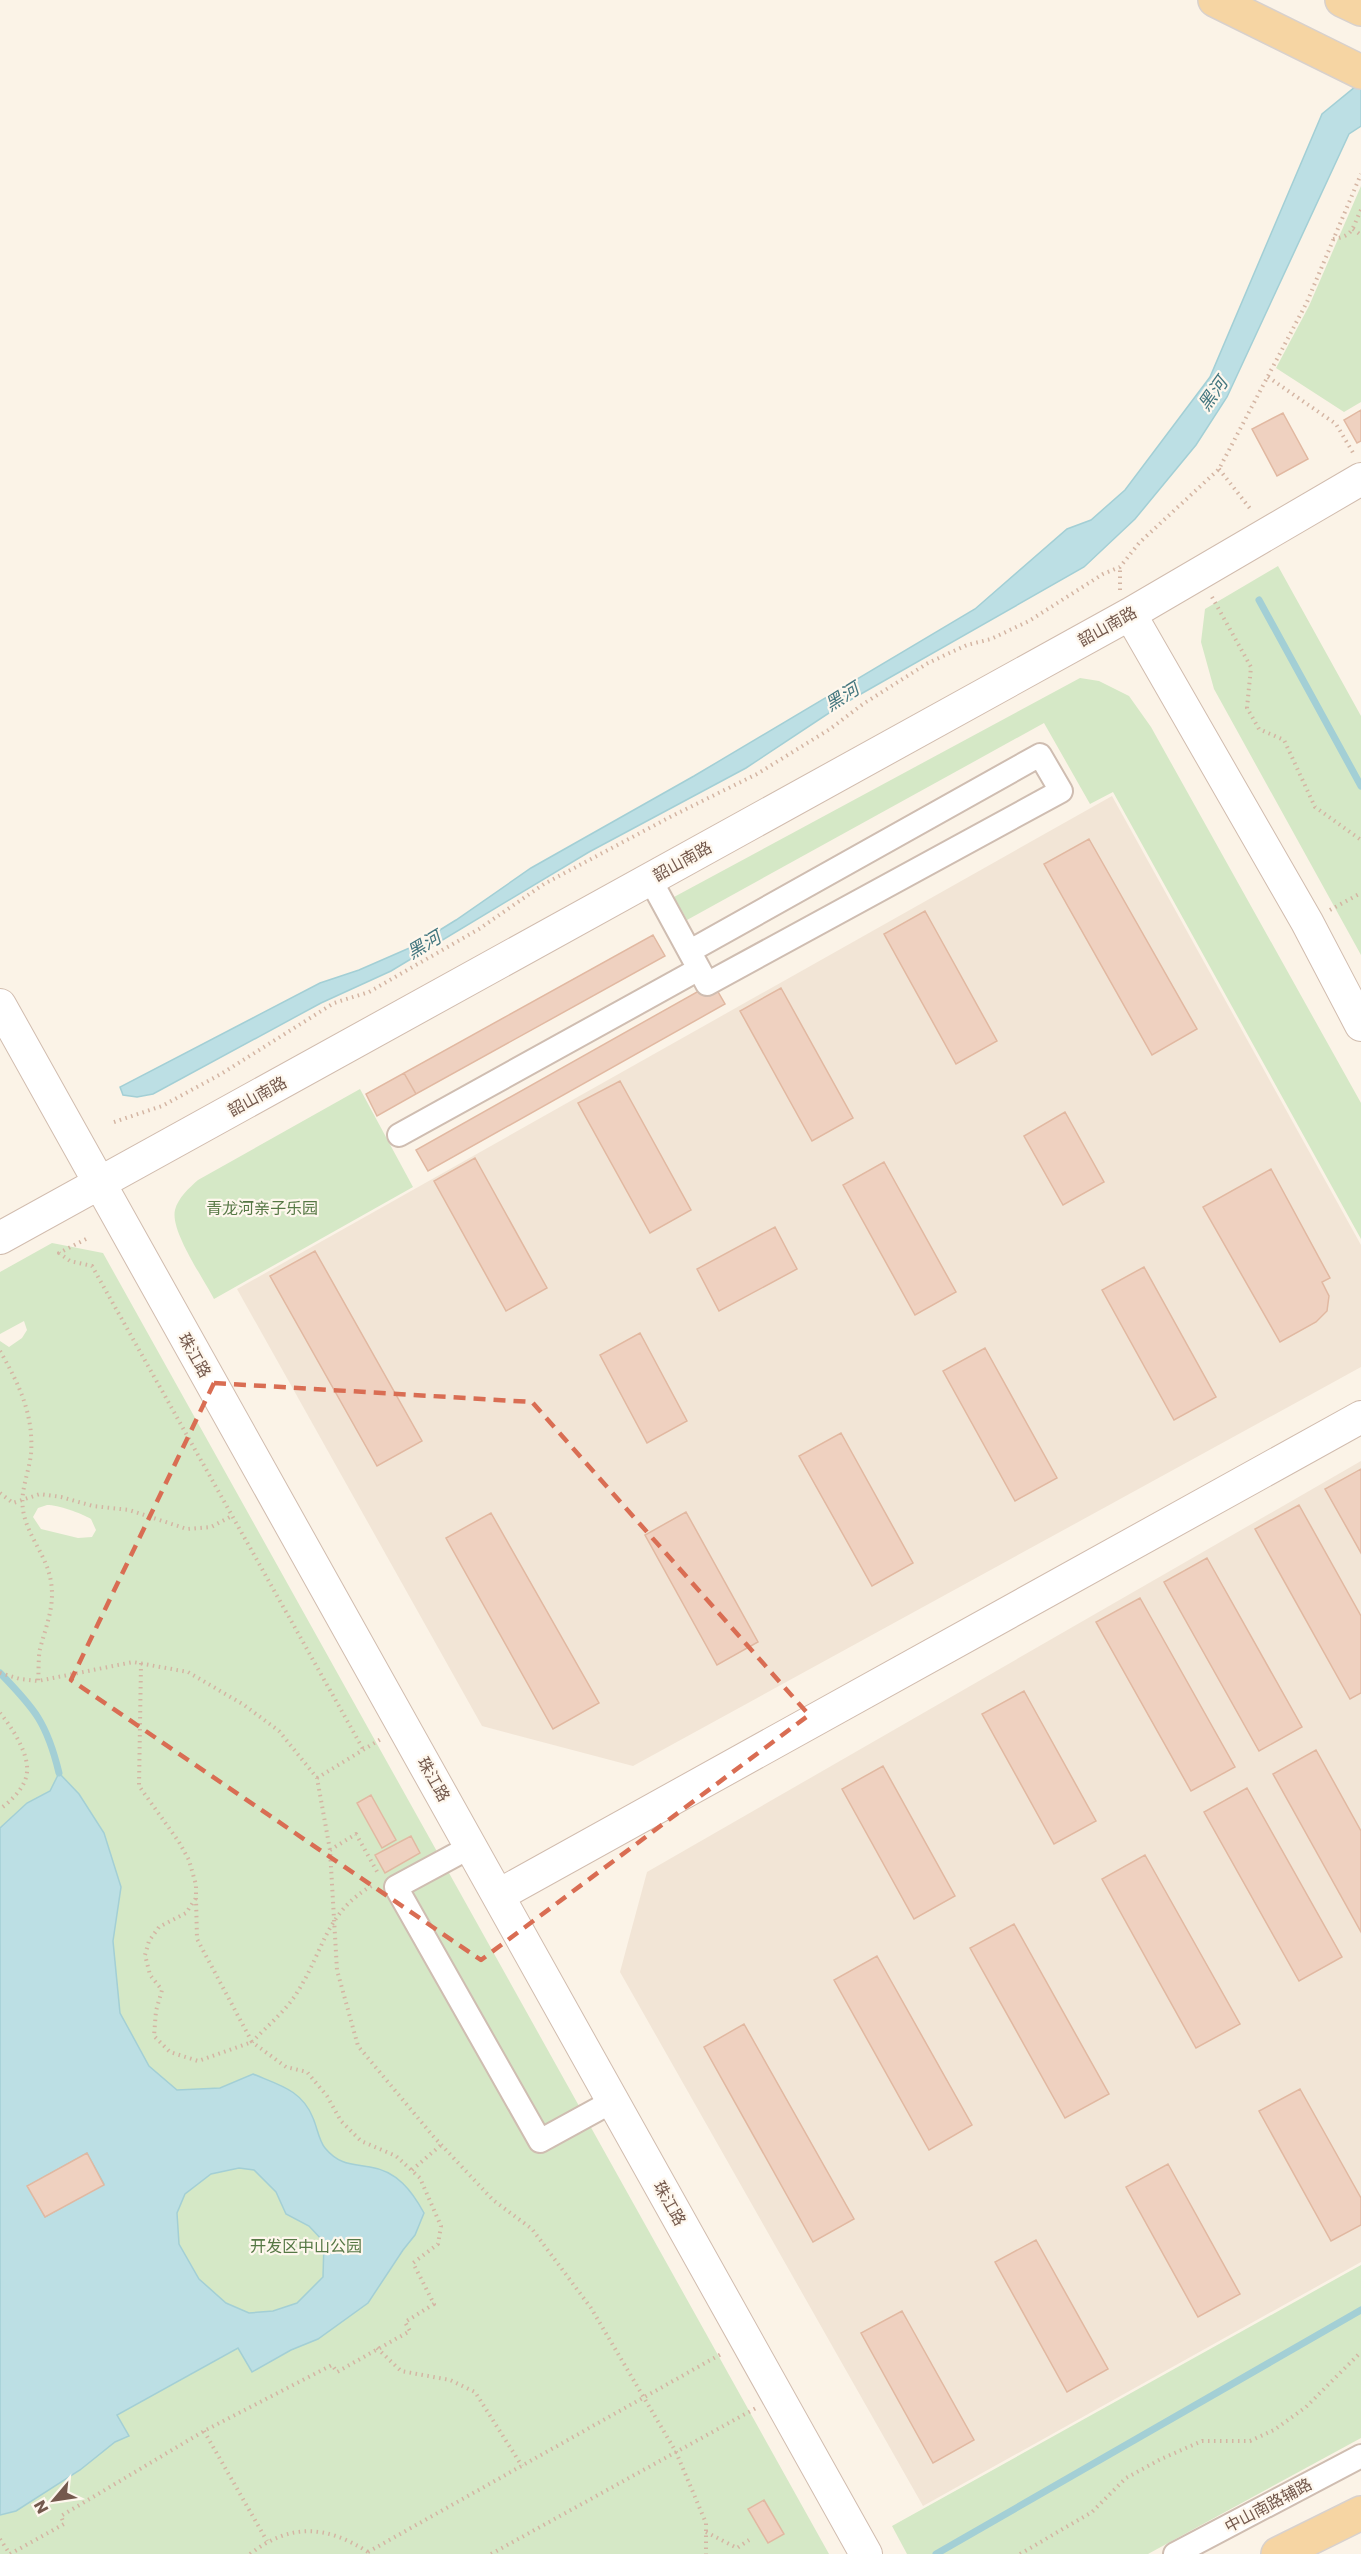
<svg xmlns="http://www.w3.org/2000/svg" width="1361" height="2554" font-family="Poppins,'Noto Sans SC',sans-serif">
	<rect width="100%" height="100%" fill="#fbf3e7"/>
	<!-- residential -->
	<path fill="#f2e5d6" d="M1112,796L1361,1245V1367L633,1766L482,1726L237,1289Z
		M1361,1461V2262L923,2506L620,1972L647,1872Z"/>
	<!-- green -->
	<path fill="#d5e8c6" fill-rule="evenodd" d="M1361,186V402L1344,412L1276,368L1309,306Z
		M1278,566L1361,716V955L1214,689L1201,642L1205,609Z
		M1080,678L1099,681L1129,696L1151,727L1361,1103V1239L1113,792L1090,804L1044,723L687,920L674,897Z
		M360,1089L413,1187L214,1299C204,1279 170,1231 175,1210C178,1198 189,1188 198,1180Z
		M52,1243L103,1253L829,2554H0V1341L9,1347L22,1338L27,1330L24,1321L0,1334V1272ZM47,1505C58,1505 81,1513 91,1519L96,1530L92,1537L78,1538L41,1529L33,1517L38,1508Z
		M1361,2265V2438L1148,2554H907L892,2526Z"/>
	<!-- water -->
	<path fill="#bcdfe4" stroke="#a3cfd5" stroke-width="1.5" fill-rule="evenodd" d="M1361,82V126L1349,134L1227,397L1196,445L1135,519L1084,567L838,707L746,768L589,852L391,971L321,1003L153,1094L137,1097L123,1095L120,1087L320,983L359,970L414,946L456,920L531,868L694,776L975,609L1067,529L1091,520L1125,490L1210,377L1322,114Z
		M59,1773L79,1794L104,1833L121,1887L113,1941L120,2013L149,2066L177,2090L220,2088L253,2074C279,2085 302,2090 313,2118C317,2127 319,2141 325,2148C339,2165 352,2164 370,2167C397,2171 412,2191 424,2213L415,2235L403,2250L368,2303L318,2339L291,2350L252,2372L238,2348L117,2415L129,2436L115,2442L80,2470L16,2511L0,2515V1828L27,1803L50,1791ZM87,2153L104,2184L45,2217L28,2186ZM239,2168L254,2170L276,2192L286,2214L309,2226L324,2242L323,2277L297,2303L273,2311L249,2313L226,2303L199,2279L179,2244L177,2213L185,2194L211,2174Z"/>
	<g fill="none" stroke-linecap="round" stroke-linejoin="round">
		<!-- stream -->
		<path stroke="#a3cfd5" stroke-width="7" d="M1259,600L1361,786
			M0,1673C35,1709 47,1723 59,1773
			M936,2554L1361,2310"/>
	</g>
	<!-- building -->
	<path fill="#efd1c0" stroke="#e1b8a1" stroke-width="1.5" d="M1361,410V441L1357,443L1344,420Z
		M1283,413L1308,459L1277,476L1252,429Z
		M1089,839L1197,1029L1152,1055L1044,864Z
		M925,911L997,1041L956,1064L884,934Z
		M653,935L665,956L416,1094L404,1073Z
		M713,983L725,1004L428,1171L416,1150Z
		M781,988L853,1118L812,1141L740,1011Z
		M404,1073L416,1094L377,1116L366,1094Z
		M620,1081L691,1210L650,1233L578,1103Z
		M1065,1112L1104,1182L1063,1205L1024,1136Z
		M475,1158L547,1288L506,1311L434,1181Z
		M884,1162L956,1292L915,1315L843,1185Z
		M1271,1169L1330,1278L1322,1282L1329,1296L1327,1311L1316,1322L1280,1342L1203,1207Z
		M775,1227L797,1269L719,1311L697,1269Z
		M315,1251L422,1441L377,1466L270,1276Z
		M1144,1267L1216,1397L1174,1420L1102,1290Z
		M640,1333L687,1421L647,1443L600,1355Z
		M985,1348L1057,1478L1015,1501L943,1371Z
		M841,1433L913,1563L872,1586L799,1456Z
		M1361,1469V1553L1325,1489Z
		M1299,1505L1361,1616V1693L1350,1699L1255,1529Z
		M686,1512L758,1642L717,1665L645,1535Z
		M491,1513L599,1703L553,1729L446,1538Z
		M1207,1558L1302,1727L1259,1751L1164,1582Z
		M1140,1598L1235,1767L1191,1791L1096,1622Z
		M1024,1691L1096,1821L1054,1844L982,1714Z
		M1316,1750L1361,1831V1932L1273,1774Z
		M883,1766L955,1896L914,1919L842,1789Z
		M1247,1788L1342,1957L1299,1981L1204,1812Z
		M371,1795L396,1840L382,1848L357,1803Z
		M411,1836L420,1853L385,1873L375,1855Z
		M1145,1855L1240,2024L1196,2048L1102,1879Z
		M1014,1924L1109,2094L1065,2118L970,1948Z
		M877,1956L972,2125L929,2150L834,1980Z
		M744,2024L854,2219L813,2242L704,2047Z
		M1300,2089L1361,2198V2225L1331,2241L1259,2111Z
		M87,2153L104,2185L45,2217L27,2186Z
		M1168,2164L1240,2294L1198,2317L1126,2187Z
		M1036,2240L1108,2369L1067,2392L995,2262Z
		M902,2311L974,2440L933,2463L861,2333Z
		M764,2500L784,2534L768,2543L748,2509Z"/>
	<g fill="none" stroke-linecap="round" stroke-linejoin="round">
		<defs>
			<path id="street" d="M690,951L1040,755L1061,791L707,984L699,969
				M399,1135L699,969L650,879
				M472,1846L396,1887L540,2141L613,2101
				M1175,2554L1361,2456"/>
			<path id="secondary" d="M1130,614L1307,922L1361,1025
				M0,1005L866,2554
				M0,1238L1130,614L1361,479
				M499,1895L1361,1417"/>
			<path id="primary" d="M1215,0L1361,72
				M1342,0L1361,9
				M1278,2554L1361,2513"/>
		</defs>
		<!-- street casing -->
		<use href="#street" stroke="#cfbdb1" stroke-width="26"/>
		<!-- secondary casing -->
		<use href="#secondary" stroke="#d1bcae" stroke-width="34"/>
		<!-- primary casing -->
		<use href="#primary" stroke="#d8d1cd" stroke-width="36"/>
		<!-- path -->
		<path stroke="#d4b5a3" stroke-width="4" stroke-dasharray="1.5 4.5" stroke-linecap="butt" d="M1353,229L1361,235
			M1333,239C1354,236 1352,228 1361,210
			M1268,377L1336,424L1355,456
			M1219,469L1252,511
			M1120,590V567
			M1212,597L1251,667L1247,708L1259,729L1284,740L1315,807L1361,840
			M1330,910L1361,893
			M114,1122L162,1106L221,1074L334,1003L369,992L479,929L544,884L672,816L757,774L830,729L863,704L928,663L967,645L991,639L1029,621L1103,574L1120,567L1139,543L1219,469L1307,302L1361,174
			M86,1239L59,1253L70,1261L92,1266L363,1749
			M0,1351C19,1384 34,1415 31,1454C29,1472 20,1492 23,1509C26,1535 47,1555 51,1582C55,1606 46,1626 40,1649C38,1659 39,1671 38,1681
			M0,1493L13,1503L40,1494L61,1497L93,1506L129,1510L187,1529L211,1527L232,1516
			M141,1663L139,1786L179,1842L189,1860L196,1885V1898L186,1913L159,1927L149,1941L145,1955L150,1975L162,1990L156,2011L154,2036L170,2052L198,2061L252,2042L197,1939L196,1898
			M0,1673L20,1679L38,1681L133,1662L188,1672L244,1705L279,1731L317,1778L330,1850L337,1970L358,2046L433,2136L493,2200L532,2229L591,2308L676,2452L706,2523V2554
			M0,1713C11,1726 29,1753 27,1772C26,1787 11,1801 0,1809
			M317,1778L381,1739
			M330,1850L356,1834L379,1875
			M412,2170L441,2145
			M377,2348L401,2371L450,2380L475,2392L522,2466
			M204,2431L267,2541
			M706,2532L737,2548L749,2540
			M0,2539L10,2554L64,2524L61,2516L204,2431L332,2365L337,2372L410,2331L405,2322L434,2304L413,2263L438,2244L441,2226L420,2178L396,2156L361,2141L341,2121L327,2096L307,2072L286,2067L252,2042C267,2026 287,2010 298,1991C325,1948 325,1913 373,1885
			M368,2552L723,2353
			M250,2554C290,2523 326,2525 368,2552
			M491,2554L756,2408
			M1020,2554L1092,2512L1126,2478L1161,2459L1202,2441H1250L1274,2430L1306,2407L1361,2352"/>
		<!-- street -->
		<use href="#street" stroke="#fff" stroke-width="22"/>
		<!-- secondary -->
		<use href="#secondary" stroke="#fff" stroke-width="32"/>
		<!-- primary -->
		<use href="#primary" stroke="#f6d5a3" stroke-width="33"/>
	</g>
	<!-- marked area -->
	<path fill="none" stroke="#d96d53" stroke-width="4.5" stroke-dasharray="12 8" stroke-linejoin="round" d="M214,1383L532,1402L809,1715L481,1960L71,1680Z"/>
	<g text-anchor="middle" stroke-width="4.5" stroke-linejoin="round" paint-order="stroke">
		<!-- street labels -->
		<g font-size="16" fill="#74594d" stroke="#fef7ed">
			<text transform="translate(1107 626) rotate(-29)" y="6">韶山南路</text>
			<text transform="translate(682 861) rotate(-29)" y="6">韶山南路</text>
			<text transform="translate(257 1096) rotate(-29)" y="6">韶山南路</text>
			<text transform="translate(195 1355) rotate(61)" y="6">珠江路</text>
			<text transform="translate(434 1779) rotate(61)" y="6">珠江路</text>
			<text transform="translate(670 2203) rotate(61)" y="6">珠江路</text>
			<text transform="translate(1268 2505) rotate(-28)" y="6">中山南路辅路</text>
		</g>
		<!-- park labels -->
		<g font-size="16" fill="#567845" stroke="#fef7ed">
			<text x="262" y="1214">青龙河亲子乐园</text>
			<text x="306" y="2252">开发区中山公园</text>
		</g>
		<!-- water labels -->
		<g font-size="18" font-style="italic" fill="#44777f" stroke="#fef7ed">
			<text transform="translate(1213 394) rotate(-55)" y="6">黑河</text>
			<text transform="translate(842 697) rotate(-32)" y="6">黑河</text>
			<text transform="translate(424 945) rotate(-31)" y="6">黑河</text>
		</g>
	</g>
	<!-- north arrow -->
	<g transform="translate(54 2500) rotate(241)" stroke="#fef7ed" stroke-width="4.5" paint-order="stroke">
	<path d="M0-4.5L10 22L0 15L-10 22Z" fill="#74594d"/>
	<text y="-9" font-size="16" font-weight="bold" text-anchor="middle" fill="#74594d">N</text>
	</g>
</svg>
